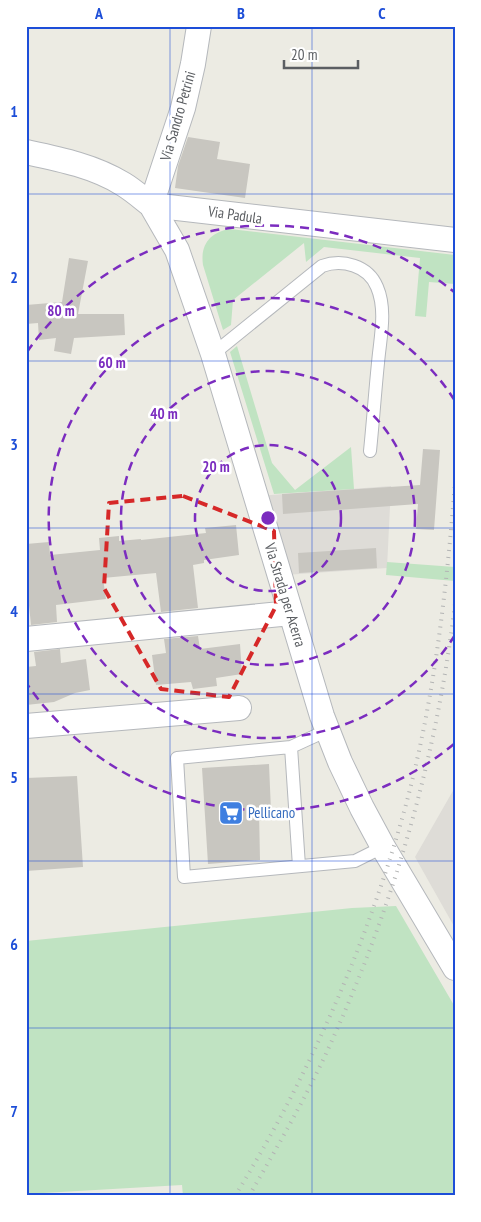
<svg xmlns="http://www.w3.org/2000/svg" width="481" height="1222" font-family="'PT Sans Narrow',sans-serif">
	<rect width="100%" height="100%" fill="#ecebe3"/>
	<!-- industrial -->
	<path fill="#dedcd7" d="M391,486L387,568L285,575L258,496Z
		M454,789H455V928L415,857Z"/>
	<!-- grass -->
	<path fill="#c0e3c2" d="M230,229L455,255V284L429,282L426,317L415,316L420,258L324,247L306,262L304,243L233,300L231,325L223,330L203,265C200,245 210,232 230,229Z
		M237,346L272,463L295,490L351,447L354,489L274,494L230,352Z
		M387,562L455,567V581L386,575Z
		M396,906L455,1007V1196H183L182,1185L26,1194V941L352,908Z"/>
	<!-- building -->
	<path fill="#c8c6c0" d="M188,137L220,142L217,159L250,164L245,198L175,188L178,166Z
		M69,258L88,261L78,314H124L125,335L74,338L71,354L54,351L56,338L39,340L38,323L26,324V305L62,302Z
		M423,449L440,450L434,530L416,529L418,504L283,514L282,494L420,485Z
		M236,525L239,555L204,560V563L193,565L198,608L161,612L156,573L103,578L106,599L56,605L57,622L31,625L26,576V544L49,542L50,555L100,550L99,538L119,536V541L141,539V540L206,533L205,528Z
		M376,548L377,568L299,573L298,553Z
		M198,636L200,649L240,644L242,674L216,678L217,686L193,689L191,682L156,685L152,655L166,653L164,639Z
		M60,649L61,663L86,659L90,690L75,693L54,702L26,705V667L36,666L34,652Z
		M269,764L271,811L259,810L260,860L208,864L202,768Z
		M77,776L83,867L26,871V778Z"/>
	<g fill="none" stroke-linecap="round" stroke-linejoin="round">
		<defs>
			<path id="lane" d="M213,354L322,266C342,259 368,265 377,287C387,310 380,339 378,363C375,392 373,422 370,451
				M328,730L291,747L177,758L184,877L355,861L383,847
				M291,747L299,866"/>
			<path id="street" d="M26,152C59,159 94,166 123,184C133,190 142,198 151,205L455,240
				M151,205L177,250L213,354L322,716L340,762L362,808L383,847L455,968
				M151,205L183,108L193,64L199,26
				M26,639L291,613
				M26,726L239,708"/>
		</defs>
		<!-- lane casing -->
		<use href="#lane" stroke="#b5b8bc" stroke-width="14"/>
		<!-- street casing -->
		<use href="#street" stroke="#b5b8bc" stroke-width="26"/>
		<!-- lane -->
		<use href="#lane" stroke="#fff" stroke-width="12"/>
		<!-- street -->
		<use href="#street" stroke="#fff" stroke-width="24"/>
		<!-- rail -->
		<path stroke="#b3b4b4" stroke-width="4" stroke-dasharray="1 6" stroke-linecap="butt" d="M235,1196C307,1079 364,951 402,819C433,710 446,596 455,483
			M249,1196C275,1151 301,1106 323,1060C391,915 436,763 455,604"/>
	</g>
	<!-- marked area -->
	<path fill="none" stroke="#d62828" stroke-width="4" stroke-dasharray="10 6" stroke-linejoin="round" d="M183,496L274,531L276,606L229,697L161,689L104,588L109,503Z"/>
	<!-- grid -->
	<path fill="none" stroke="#1d4ed8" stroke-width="1" stroke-opacity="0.55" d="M170,26V1196M312,26V1196M26,194H455M26,361H455M26,528H455M26,694H455M26,861H455M26,1028H455"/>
	<!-- distance rings -->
	<g fill="none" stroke="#7b2cbf" stroke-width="2.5" stroke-dasharray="9 6">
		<circle cx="268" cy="518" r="73"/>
		<circle cx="268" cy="518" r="147"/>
		<path d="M455 635A220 220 0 1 1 455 401"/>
		<path d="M454 744A293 293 0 0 1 27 684M27 352A293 293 0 0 1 454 292"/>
	</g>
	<!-- icons -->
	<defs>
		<symbol id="supermarket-square" viewBox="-11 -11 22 22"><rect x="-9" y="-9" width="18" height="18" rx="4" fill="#3f7fe0" stroke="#fff"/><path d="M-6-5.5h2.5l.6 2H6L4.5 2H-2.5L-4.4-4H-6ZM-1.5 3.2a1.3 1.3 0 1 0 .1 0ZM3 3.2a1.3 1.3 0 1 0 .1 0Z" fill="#fff"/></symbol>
	</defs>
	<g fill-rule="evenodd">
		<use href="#supermarket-square" x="217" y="799" width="28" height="28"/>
	</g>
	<g text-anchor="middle" stroke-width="5" stroke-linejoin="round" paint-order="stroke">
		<!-- street labels -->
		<g font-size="15" fill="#5b5e62" stroke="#fff">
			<text transform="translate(178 116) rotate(-74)" y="5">Via Sandro Petrini</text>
			<text transform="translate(235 215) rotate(8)" y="5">Via Padula</text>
			<text transform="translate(285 595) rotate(73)" y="5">Via Strada per Acerra</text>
		</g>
		<!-- shop labels -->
		<g font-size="15" fill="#366cbe" stroke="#fff" text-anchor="start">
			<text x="248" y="818">Pellicano</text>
		</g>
	</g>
	<circle cx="268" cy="518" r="8" fill="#7b2cbf" stroke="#fff" stroke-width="2.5"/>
	<g font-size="15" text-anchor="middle" font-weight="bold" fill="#7b2cbf" stroke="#fff" stroke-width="5" stroke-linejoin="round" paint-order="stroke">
		<text x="61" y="316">80 m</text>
		<text x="112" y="368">60 m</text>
		<text x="164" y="419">40 m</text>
		<text x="216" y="472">20 m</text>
	</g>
	<!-- border -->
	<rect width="481" height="1222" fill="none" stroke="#ffffff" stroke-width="55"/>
	<!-- scale -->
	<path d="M284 60v8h74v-8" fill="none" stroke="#5b5e62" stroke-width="2.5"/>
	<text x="291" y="60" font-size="15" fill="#5b5e62" stroke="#ffffff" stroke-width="4" paint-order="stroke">20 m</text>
	<rect x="28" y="28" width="426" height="1166" fill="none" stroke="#1d4ed8" stroke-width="2"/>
	<g font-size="16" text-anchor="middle" font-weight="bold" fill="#1d4ed8">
		<text x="99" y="19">A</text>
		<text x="241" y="19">B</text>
		<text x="382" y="19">C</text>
		<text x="14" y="117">1</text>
		<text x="14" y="283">2</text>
		<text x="14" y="450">3</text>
		<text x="14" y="617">4</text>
		<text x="14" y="783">5</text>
		<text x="14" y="950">6</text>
		<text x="14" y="1117">7</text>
	</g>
</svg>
